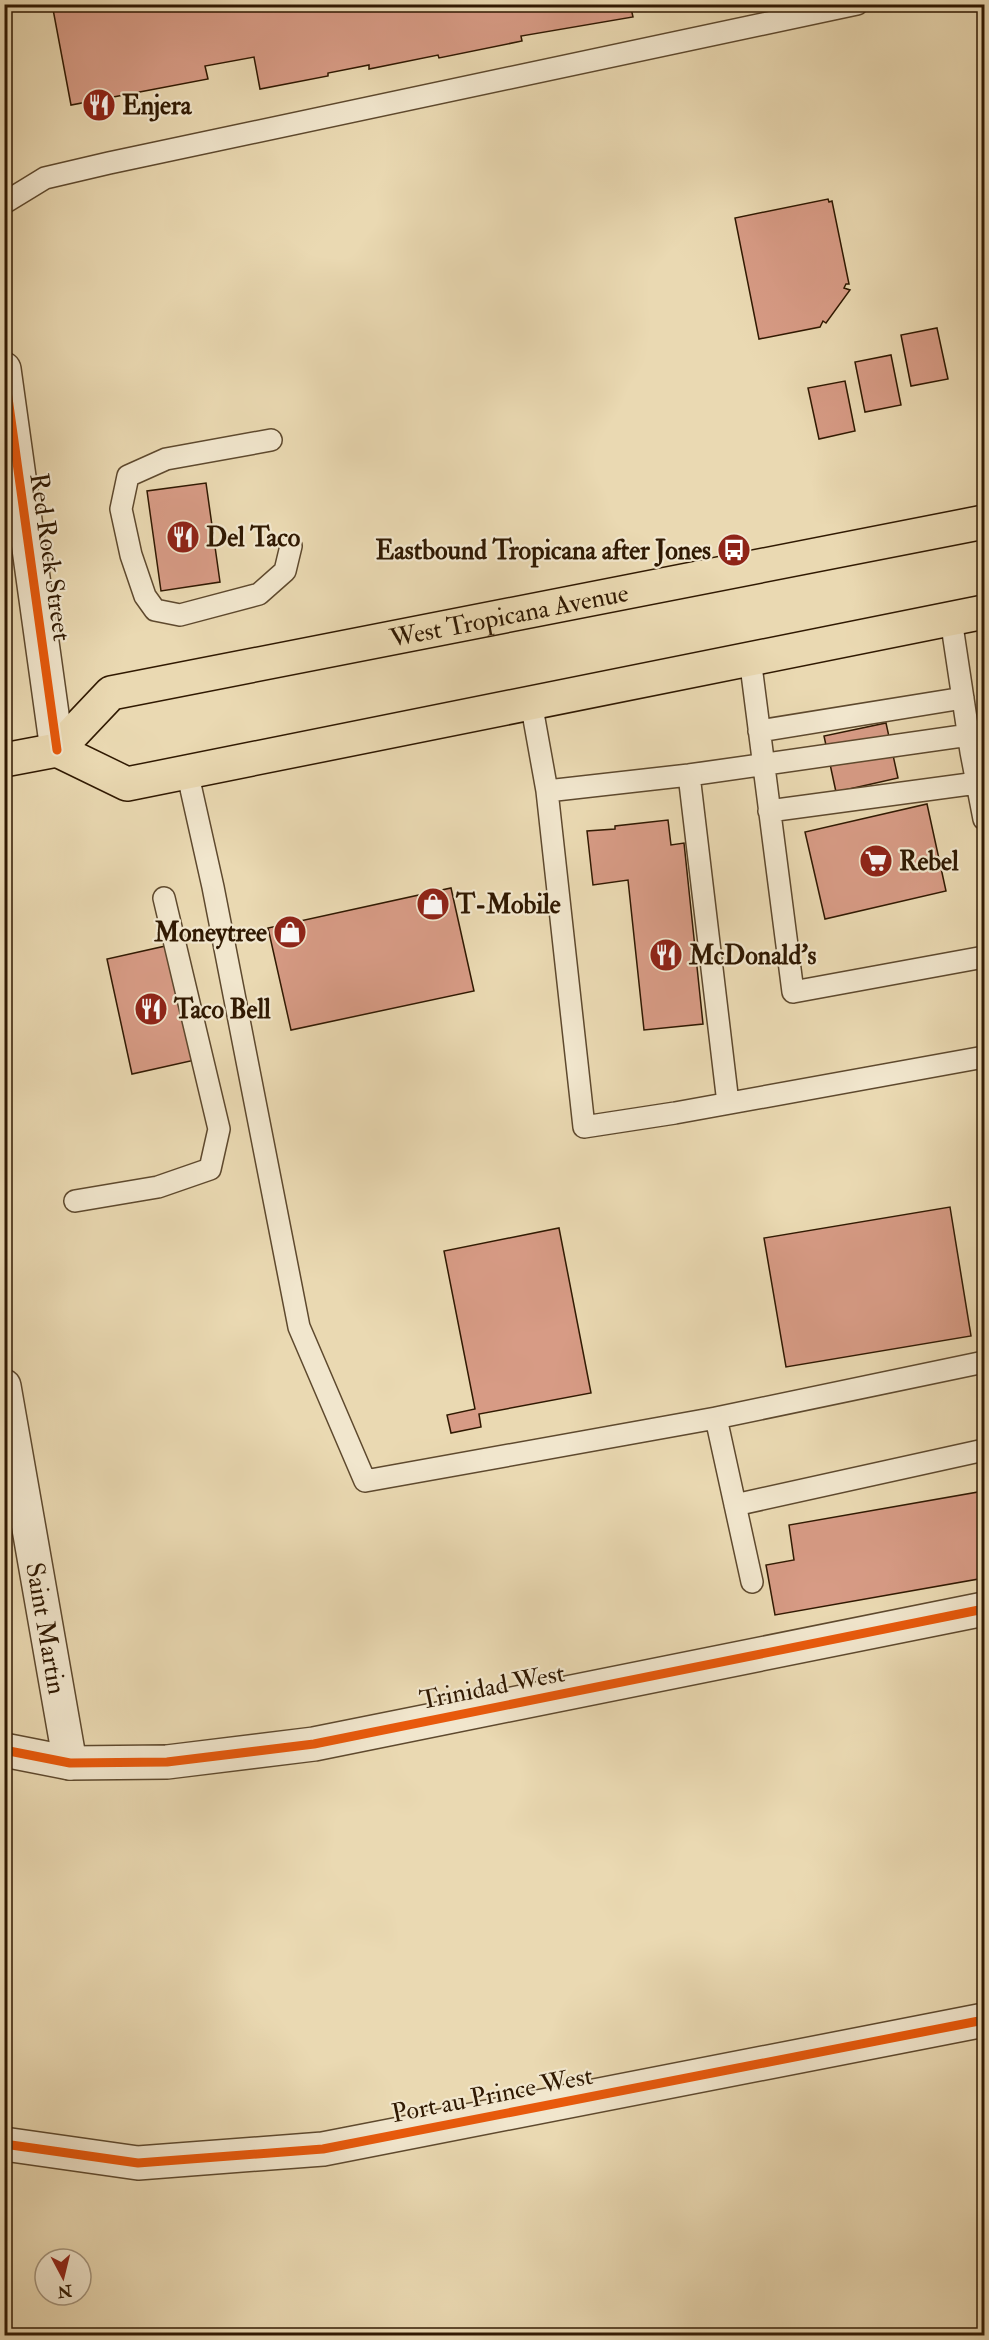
<svg xmlns="http://www.w3.org/2000/svg" width="989" height="2340" font-family="'IM FELL Double Pica',serif">
	<rect width="100%" height="100%" fill="#ead9b2"/>
	<filter id="stains"><feTurbulence type="fractalNoise" baseFrequency=".00333" numOctaves="4"/><feColorMatrix values="0 0 0 0 .2 0 0 0 0 .09 0 0 0 0 .02 0 0 0 .5 -.17"/></filter>
	<radialGradient id="worn" r=".72"><stop offset=".6" stop-color="#630" stop-opacity="0"/><stop offset="1" stop-color="#630" stop-opacity=".3"/></radialGradient>
	<!-- building -->
	<path fill="#d79b85" stroke="#301902" stroke-width="1.5" d="M52,4H630L633,17L521,36L522,41L439,58L438,55L369,69V65L328,73V76L260,89L254,57L205,66L208,79L71,105Z
		M828,199L829,202L832,201L849,284H846L844,288L850,290L826,323L823,321L820,327L759,339L735,218Z
		M937,328L948,379L911,386L901,335Z
		M891,355L901,405L865,412L855,362Z
		M845,381L855,431L819,439L808,388Z
		M206,483L220,582L161,591L147,491Z
		M886,723L898,778L836,792L824,736Z
		M927,804L946,891L825,919L805,832Z
		M668,820L671,845L684,843L703,1024L644,1030L628,880L593,885L587,831L615,829V826Z
		M451,888L474,991L291,1030L268,928Z
		M170,945L195,1060L132,1074L107,959Z
		M950,1207L971,1336L786,1367L764,1238Z
		M559,1228L591,1393L479,1414L481,1427L451,1433L447,1415L475,1409L444,1251Z
		M984,1491V1578L775,1615L766,1565L794,1560L789,1525Z"/>
	<g fill="none" stroke-linecap="round" stroke-linejoin="round">
		<defs>
			<path id="lane" d="M4,203L45,178L109,163L857,4
				M271,440L166,459L128,476L121,509L131,555L145,596L155,610L180,615L259,594L285,571L291,546
				M951,619L971,752L984,819
				M750,658L793,992L984,957
				M531,702L547,791L584,1127L675,1113L984,1057
				M759,731L963,698
				M187,771L213,887L299,1327L365,1481L716,1418
				M689,775L728,1103
				M547,791L689,775L969,735
				M769,811L977,783
				M75,1201L158,1187L210,1169L219,1129L164,898
				M735,1505L984,1450
				M752,1582L716,1418L984,1362"/>
			<g id="street">
				<path d="M4,369L57,750"/>
				<path id="s1" d="M4,1386L70,1763"/>
				<path d="M4,1750L70,1763L167,1762L314,1744L984,1609"/>
				<path d="M4,2144L138,2163L323,2149L984,2020"/>
			</g>
			<g id="primary">
				<path d="M57,750L127,784L984,612"/>
				<path id="s2" d="M4,760L57,750L111,693L984,522"/>
			</g>
		</defs>
		<!-- lane casing -->
		<use href="#lane" stroke="#5e492e" stroke-width="24"/>
		<!-- street casing -->
		<use href="#street" stroke="#5e492e" stroke-width="36"/>
		<!-- primary casing -->
		<use href="#primary" stroke="#301902" stroke-width="36"/>
		<!-- lane -->
		<use href="#lane" stroke="#f1e6cd" stroke-width="21"/>
		<!-- street -->
		<use href="#street" stroke="#f1e6cd" stroke-width="33"/>
		<!-- primary -->
		<use href="#primary" stroke="#ead9b2" stroke-width="33"/>
		<defs>
			<path id="cycleway" d="M4,369L57,750
				M4,1750L70,1763L167,1762L314,1744L984,1609
				M4,2144L138,2163L323,2149L984,2020"/>
		</defs>
		<!-- cycleway casing -->
		<use href="#cycleway" stroke="#f1e6cd" stroke-width="13"/>
		<!-- cycleway -->
		<use href="#cycleway" stroke="#e8590c" stroke-width="9"/>
	</g>
	<!-- icons -->
	<defs>
		<symbol id="restaurant-disc" viewBox="-11 -11 22 22"><circle r="9.5" fill="#8f2418" stroke="#f1e6cd"/><path d="M-5-6h1v4h1v-4h1v4h1v-4h1v5L-1.5 .5V6h-2V.5L-5-1ZM5-6V6H3V1.5H1.5Q1.5-4 5-6Z" fill="#fff"/></symbol>
		<symbol id="bus-disc" viewBox="-11 -11 22 22"><circle r="9.5" fill="#8f2418" stroke="#f1e6cd"/><path d="M-5-6H5V4H4V6H2V4H-2V6H-4V4H-5ZM-3.5-4V0h7V-4ZM-3.5 1.2v1.5H-2V1.2ZM2 1.2v1.5H3.5V1.2Z" fill="#fff"/></symbol>
		<symbol id="supermarket-disc" viewBox="-11 -11 22 22"><circle r="9.5" fill="#8f2418" stroke="#f1e6cd"/><path d="M-6-5.5h2.5l.6 2H6L4.5 2H-2.5L-4.4-4H-6ZM-1.5 3.2a1.3 1.3 0 1 0 .1 0ZM3 3.2a1.3 1.3 0 1 0 .1 0Z" fill="#fff"/></symbol>
		<symbol id="shop-disc" viewBox="-11 -11 22 22"><circle r="9.5" fill="#8f2418" stroke="#f1e6cd"/><path d="M-5-2.5h2.3a2.7 3.5 0 0 1 5.4 0H5L5.5 6h-11ZM-1.5-2.5h3a1.5 2.3 0 0 0-3 0Z" fill="#fff"/></symbol>
	</defs>
	<g fill-rule="evenodd">
		<use href="#restaurant-disc" x="80" y="86" width="38" height="38"/>
		<use href="#restaurant-disc" x="164" y="518" width="38" height="38"/>
		<use href="#bus-disc" x="715" y="531" width="38" height="38"/>
		<use href="#supermarket-disc" x="857" y="842" width="38" height="38"/>
		<use href="#shop-disc" x="414" y="885" width="38" height="38"/>
		<use href="#shop-disc" x="271" y="913" width="38" height="38"/>
		<use href="#restaurant-disc" x="647" y="936" width="38" height="38"/>
		<use href="#restaurant-disc" x="132" y="990" width="38" height="38"/>
	</g>
	<g text-anchor="middle" stroke-width="4.5" stroke-linejoin="round" paint-order="stroke">
		<!-- poi labels -->
		<g font-size="26" font-weight="bold" fill="#301902" stroke="#f1e6cd" text-anchor="start">
			<text x="122" y="114">Enjera</text>
			<text x="206" y="546">Del Taco</text>
			<text x="711" y="559" text-anchor="end">Eastbound Tropicana after Jones</text>
			<text x="899" y="870">Rebel</text>
			<text x="456" y="913">T-Mobile</text>
			<text x="267" y="941" text-anchor="end">Moneytree</text>
			<text x="689" y="964">McDonald's</text>
			<text x="174" y="1018">Taco Bell</text>
		</g>
		<!-- street labels -->
		<g font-size="26" fill="#301902" stroke="#f1e6cd">
			<text transform="translate(51 557) rotate(82)" y="9">Red Rock Street</text>
			<text dy="9" stroke="none"><textPath href="#s2" startOffset="538">West Tropicana Avenue</textPath></text>
			<text dy="9" stroke="none"><textPath href="#s1" startOffset="246">Saint Martin</textPath></text>
			<text transform="translate(492 1686) rotate(-11)" y="9">Trinidad West</text>
			<text transform="translate(492 2094) rotate(-11)" y="9">Port au Prince West</text>
		</g>
	</g>
	<!-- margin -->
	<rect width="989" height="2340" fill="none" stroke="#ead9b2" stroke-width="24"/>
	<rect x="6" y="6" width="977" height="2328" fill="none" stroke="#301902" stroke-width="3"/>
	<rect x="12" y="12" width="965" height="2316" fill="none" stroke="#301902" stroke-width="1.5"/>
	<!-- north arrow -->
	<g transform="translate(63 2277) rotate(173)"><circle r="28" fill="#f1e6cd" stroke="#a4947c" stroke-width="1.5"/>
	<path d="M0-4.5L10 22L0 15L-10 22Z" fill="#8f2418"/>
	<text y="-9" font-size="16" font-weight="bold" text-anchor="middle" fill="#301902">N</text>
	</g>
	<rect width="100%" height="100%" filter="url(#stains)"/>
	<rect width="100%" height="100%" fill="url(#worn)"/>
</svg>
